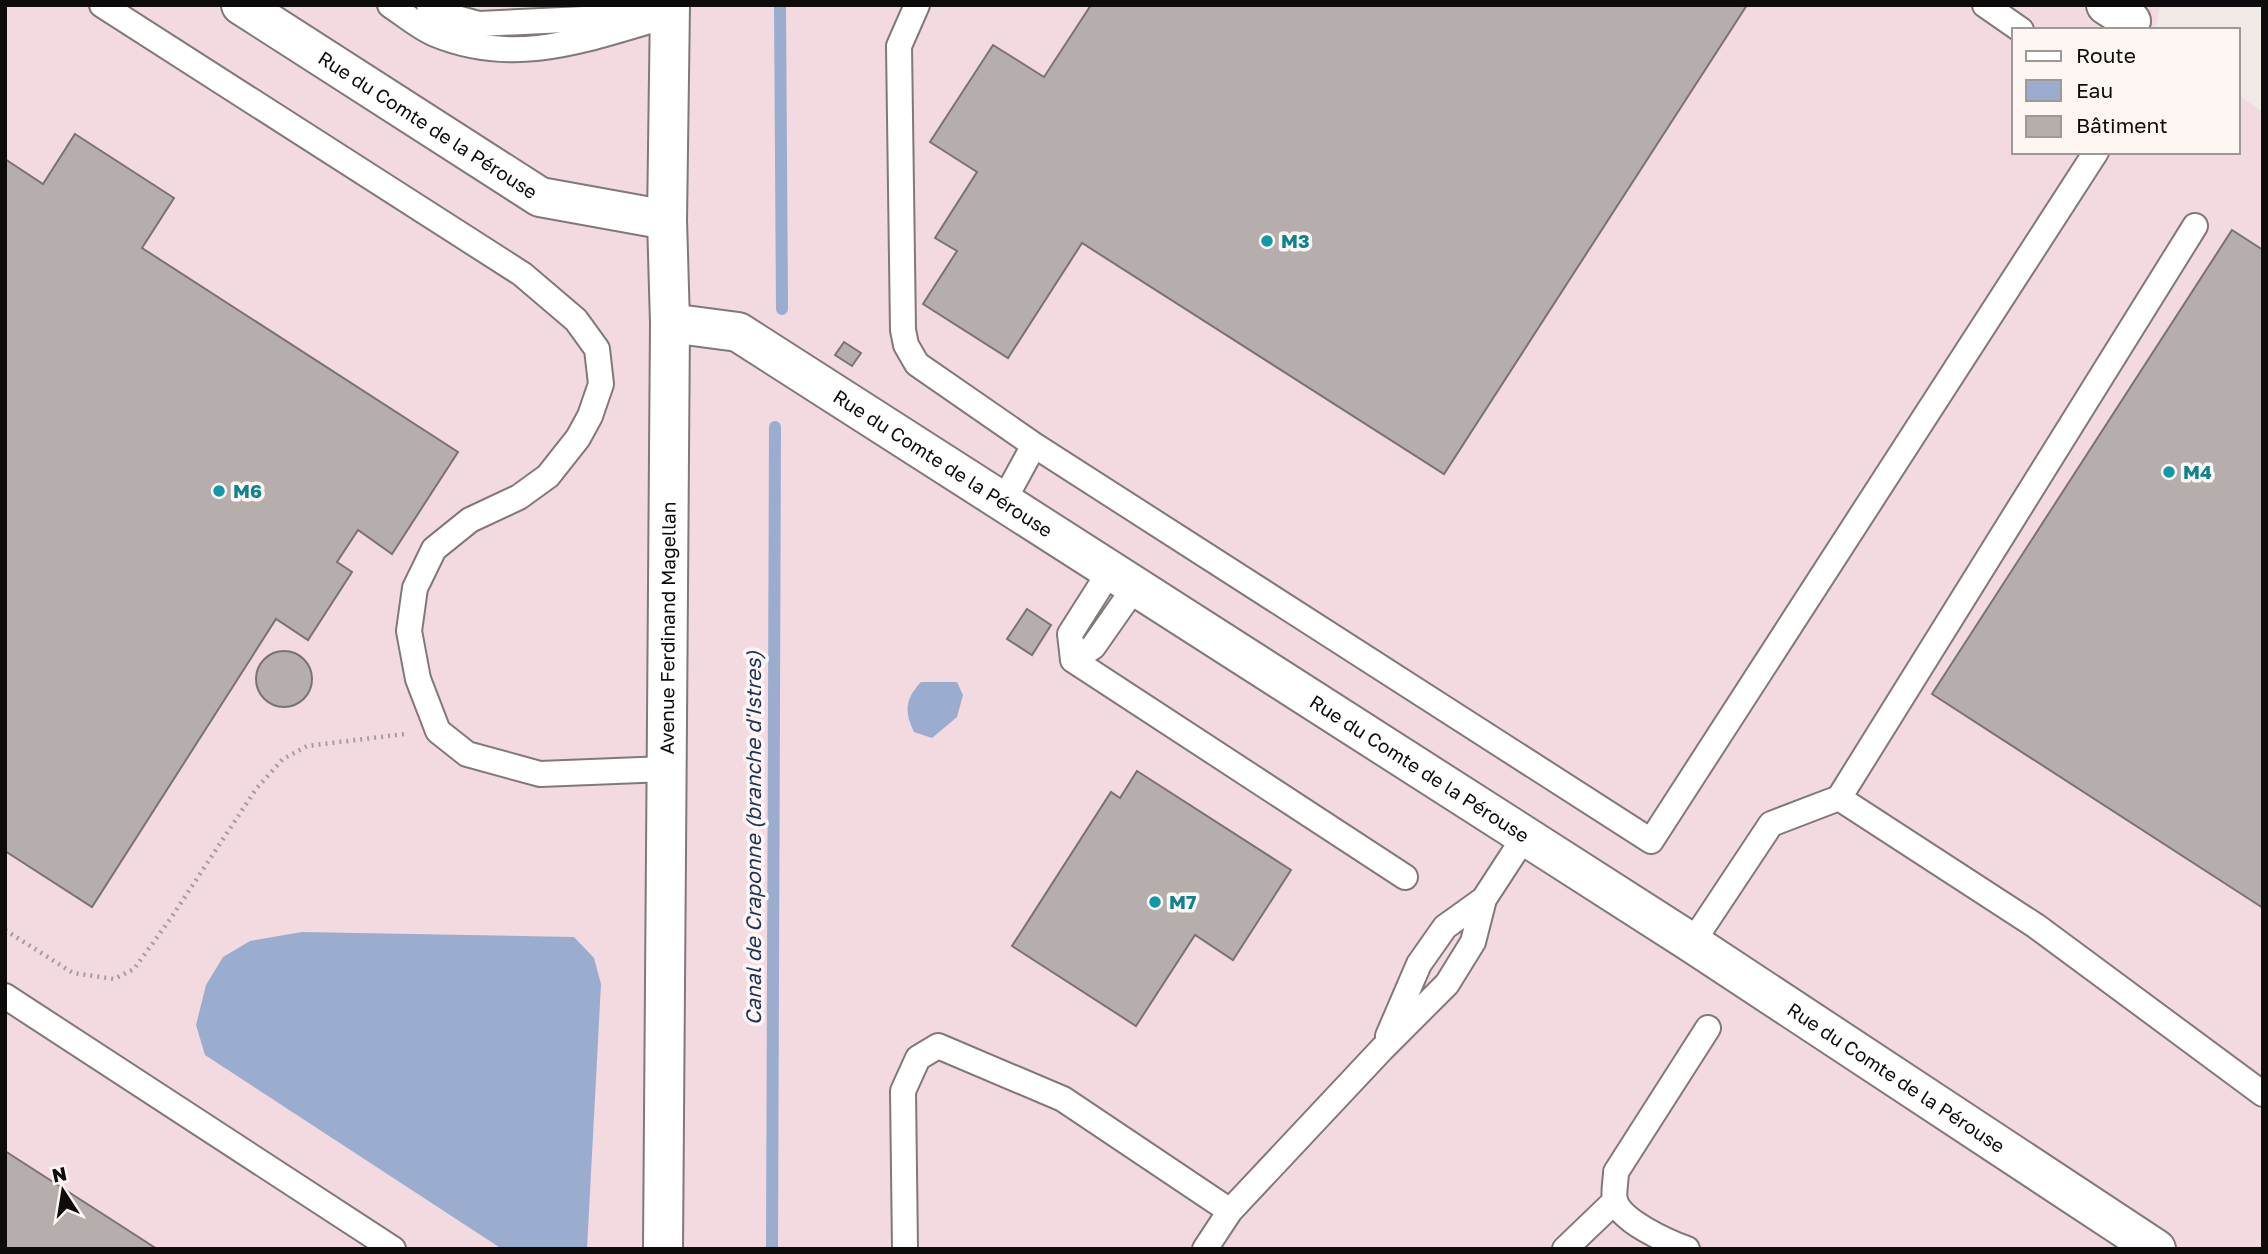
<svg xmlns="http://www.w3.org/2000/svg" width="2268" height="1254" font-family="'Golos Text',sans-serif">
	<rect width="100%" height="100%" fill="#f1e9e6"/>
	<!-- industrial -->
	<path fill="#f3d9e0" d="M5,5H2160L2155,30H2014V152H2238V95L2263,112V1249H5Z"/>
	<!-- water -->
	<path fill="#9aadce" d="M921,682H957L963,695L957,717L932,738L914,732C904,712 905,699 921,682Z
		M302,932L574,937L594,958L601,984L587,1249H502L205,1055L196,1025L206,985L223,957L250,941Z"/>
	<g fill="none" stroke-linecap="round" stroke-linejoin="round">
		<!-- stream -->
		<path stroke="#9aadce" stroke-width="12" d="M780,5L782,309
			M772,1249L775,427"/>
	</g>
	<!-- building -->
	<path fill="#b6aeac" stroke="#7a7371" stroke-width="2" d="M1091,5H1747L1444,474L1082,243L1008,358L923,304L957,251L935,238L977,172L930,142L993,45L1044,77Z
		M75,134L174,198L142,248L458,452L392,554L358,530L337,562L352,572L308,640L276,619L92,907L5,851V159L43,184Z
		M2232,230L2263,250V908L1932,694Z
		M844,342L861,353L852,366L835,355Z
		M1027,609L1051,625L1032,655L1007,639Z
		M256 679a28 28 0 1 1 56 0a28 28 0 1 1-56 0Z
		M1137,771L1291,870L1233,960L1195,935L1136,1026L1012,946L1111,792L1120,798Z
		M5,1151L157,1249H5Z"/>
	<g fill="none" stroke-linecap="round" stroke-linejoin="round">
		<defs>
			<path id="service" d="M102,5L522,274L576,320L597,349L601,384L590,416L578,438L548,476L519,497L470,520L434,549L415,588L409,631L418,679L438,731L467,754L540,774L666,769
				M390,5C405,15 420,28 435,34C518,68 589,38 670,15L479,24L442,14L429,5
				M917,5L899,46L903,330L906,345L917,364L1034,445L1651,841L2096,152
				M1985,5L2021,30
				M1003,502L1034,445
				M1110,571L1070,634L1073,660L1093,647L1135,587
				M1073,660L1405,877
				M1839,798L2036,926L2263,1094
				M1692,943L1771,824L1839,798L2195,226
				M5,996L393,1249
				M1388,1036L1419,964L1445,927L1484,899
				M905,1249L903,1091L918,1058L938,1046L1063,1099L1230,1211
				M1205,1249L1230,1211L1382,1049L1447,984L1473,942L1484,899L1525,836
				M1565,1249L1615,1201
				M1687,1249C1668,1242 1620,1221 1615,1200C1613,1193 1616,1180 1616,1172L1708,1028"/>
			<g id="minor">
				<path id="s1" d="M241,5L540,197L667,220"/>
				<path d="M2106,5L2131,21"/>
				<path id="s2" d="M670,323L738,332L1692,943L2156,1249"/>
				<path id="s3" d="M663,1249L670,323L667,220L670,5"/>
			</g>
		</defs>
		<!-- service casing -->
		<use href="#service" stroke="#807976" stroke-width="28"/>
		<!-- minor casing -->
		<use href="#minor" stroke="#807976" stroke-width="42"/>
		<!-- path -->
		<path stroke="#a59f9c" stroke-width="4.5" stroke-dasharray="2 5" stroke-linecap="butt" d="M5,930L73,973L114,979L134,969L171,918L256,789L283,759L307,746L405,734"/>
		<!-- service -->
		<use href="#service" stroke="#fff" stroke-width="24"/>
		<!-- minor -->
		<use href="#minor" stroke="#fff" stroke-width="38"/>
	</g>
	<!-- markers -->
	<g fill="#0f9aa8" stroke="#fef6f3" stroke-width="2.5">
		<circle cx="1267" cy="241" r="7"/>
		<circle cx="2169" cy="472" r="7"/>
		<circle cx="219" cy="491" r="7"/>
		<circle cx="1155" cy="902" r="7"/>
	</g>
	<g text-anchor="middle" stroke-width="7" stroke-linejoin="round" paint-order="stroke">
		<!-- street labels -->
		<g font-size="19" fill="#0e0c0b" stroke="#fef6f3">
			<text dy="7" stroke="none"><textPath href="#s1" startOffset="222">Rue du Comte de la Pérouse</textPath></text>
			<text dy="7" stroke="none"><textPath href="#s2" startOffset="312">Rue du Comte de la Pérouse</textPath></text>
			<text dy="7" stroke="none"><textPath href="#s3" startOffset="621">Avenue Ferdinand Magellan</textPath></text>
			<text dy="7" stroke="none"><textPath href="#s2" startOffset="878">Rue du Comte de la Pérouse</textPath></text>
			<text dy="7" stroke="none"><textPath href="#s2" startOffset="1446">Rue du Comte de la Pérouse</textPath></text>
		</g>
		<!-- culture labels -->
		<g font-size="19" font-weight="bold" fill="#0d838f" stroke="#fef6f3" text-anchor="start">
			<text x="1281" y="248">M3</text>
			<text x="2183" y="479">M4</text>
			<text x="233" y="498">M6</text>
			<text x="1169" y="909">M7</text>
		</g>
		<!-- water labels -->
		<g font-size="21" font-style="italic" fill="#1b345e" stroke="#fef6f3">
			<text transform="translate(754 838) rotate(-90)" y="7">Canal de Craponne (branche d'Istres)</text>
		</g>
	</g>
	<!-- border -->
	<rect width="2268" height="1254" fill="none" stroke="#0e0c0b" stroke-width="14"/>
	<!-- legend -->
	<rect x="2012" y="28" width="228" height="126" fill="#fef6f3" stroke="#9e9896" stroke-width="2"/>
	<rect x="2026" y="51" width="35" height="10" fill="#ffffff" stroke="#9e9896" stroke-width="2"/>
	<text x="2076" y="63" font-size="21" fill="#0e0c0b">Route</text>
	<rect x="2026" y="80" width="35" height="21" fill="#9aadce" stroke="#9e9896" stroke-width="2"/>
	<text x="2076" y="98" font-size="21" fill="#0e0c0b">Eau</text>
	<rect x="2026" y="116" width="35" height="21" fill="#b6aeac" stroke="#9e9896" stroke-width="2"/>
	<text x="2076" y="133" font-size="21" fill="#0e0c0b">Bâtiment</text>
	<!-- north arrow -->
	<g transform="translate(63 1191) rotate(348)" stroke="#fef6f3" stroke-width="5" paint-order="stroke">
	<path d="M0-5L12 26L0 18L-12 26Z" fill="#0e0c0b"/>
	<text y="-10" font-size="19" font-weight="bold" text-anchor="middle" fill="#0e0c0b">N</text>
	</g>
</svg>
